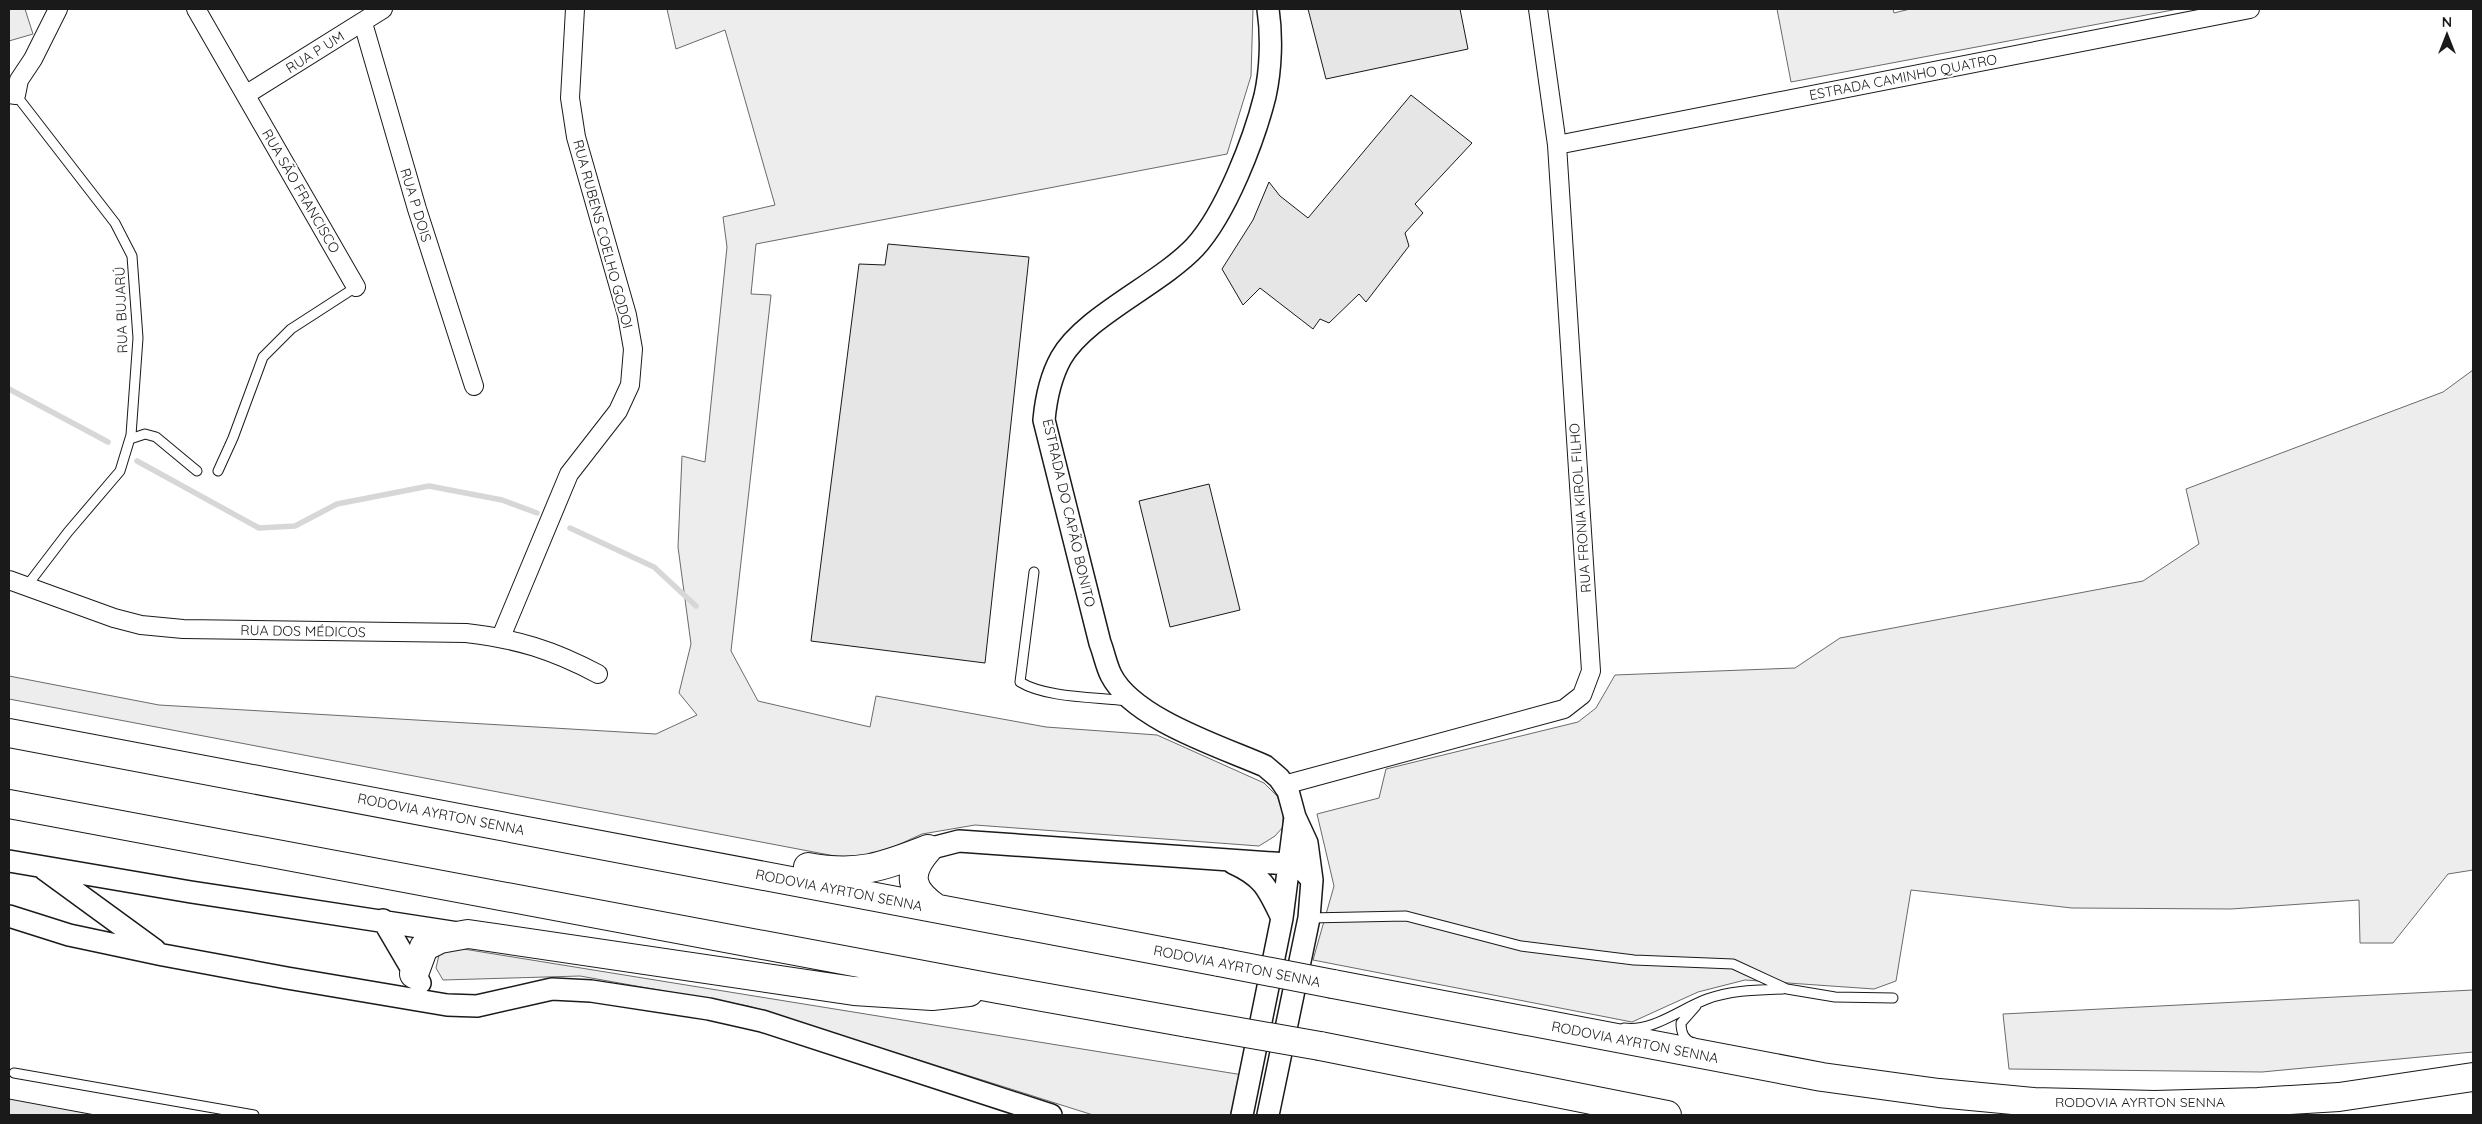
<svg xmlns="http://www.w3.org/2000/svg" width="2482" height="1124" font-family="Quicksand,sans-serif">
	<rect width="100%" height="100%" fill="#fff"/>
	<!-- built -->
	<path fill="#ededed" stroke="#6a6a6a" d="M9,9H25L33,34L9,41Z
		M667,9H1253L1251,76L1227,154L756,244L751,294L771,295L731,651L758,701L870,727L876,696L1046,727L1157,735L1264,783L1277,796L1283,812V827L1275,836L1259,846L975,825L922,834L876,855L840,857L9,699V676L159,705L656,734L697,715L679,693L691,644L678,547L682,456L705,462L727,247L723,217L775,205L725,30L676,49Z
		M1777,9H1893L1894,13L1910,9H2178L1791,82Z
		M2473,370V870L2448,874L2393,943H2360L2359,900L2231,909L2072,908L1911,890L1896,981L1874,989L1745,980L1698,992L1632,1022L1313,960L1334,886L1317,814L1379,798L1386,769L1578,722L1596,708L1615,675L1795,668L1840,638L2143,581L2199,544L2186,489L2443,392Z
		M451,947L1243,1075L1230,1115H1093L748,1006L580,976L443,980L436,968L439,955Z
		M2473,990V1052L2262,1072L2009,1069L2003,1014Z"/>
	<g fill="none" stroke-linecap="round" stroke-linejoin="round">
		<!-- stream -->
		<path stroke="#d7d7d7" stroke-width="5.5" d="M9,389L108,442
			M137,461L259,528L295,526L337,504L429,486L502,500L537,513
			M570,528L654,567L696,606"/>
	</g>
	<!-- building -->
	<path fill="#e6e6e6" stroke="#1a1a1a" d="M1308,9H1460L1468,49L1326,79Z
		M1411,95L1472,143L1415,204L1423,213L1405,233L1409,246L1366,302L1359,294L1329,323L1320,319L1313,329L1260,288L1243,305L1222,269L1253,220L1269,182L1280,196L1308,218Z
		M888,244L1029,257L985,663L811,641L859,264L885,265Z
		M1209,484L1240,610L1170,627L1139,501Z
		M9,1099L95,1115H9Z"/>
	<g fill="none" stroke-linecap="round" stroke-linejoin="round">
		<defs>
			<path id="service" d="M16,95L115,223L132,256L138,338L131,435L120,471L68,532L26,587
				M130,439L145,434L156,437L197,471
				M218,471L233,438L263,357L291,329L356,287
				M1034,572L1020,682C1046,698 1096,697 1127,701
				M1309,918L1406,916L1521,946L1634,960L1733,964L1787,989L1835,997L1893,998
				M1624,1028C1653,1032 1680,1009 1707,999C1732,990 1757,990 1783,989
				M1694,1043C1684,1041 1681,1032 1681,1023L1696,1006
				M14,1073L254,1115"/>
			<path id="minor" d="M196,9L356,287
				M363,23L417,209L474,386
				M9,94L16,95L19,80L33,59L58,9
				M247,94L383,9
				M1557,145L2250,9
				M9,580L114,618L141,625L183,629L466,633C517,639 553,650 598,674
				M501,637L569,474L618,411L630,385L633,349L627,315L576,137L570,98L575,9
				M1284,785L1564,709L1582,695L1591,671L1557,145L1538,9"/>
			<path id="tertiary" d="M928,849L959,841L1287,864L1301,868L1312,880
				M9,861L191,892L458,933
				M1233,863C1264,877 1268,889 1282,918
				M44,869L155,950
				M9,916L69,935L163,955L287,978L447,1005L477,1006L552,989L591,991L709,1009L762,1021L1051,1115
				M383,920L420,983
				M1242,1115L1282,918L1295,817
				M1268,1115L1309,918L1312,880L1307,843L1295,817L1288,791L1279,778L1265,766C1222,747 1133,719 1111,675C1106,665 1104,653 1100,643L1044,420C1046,398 1050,378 1061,358C1085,316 1159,285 1195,247C1226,213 1254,140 1265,96C1271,69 1272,36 1268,9"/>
			<path id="motorway" d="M9,733L1219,962
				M9,804L998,989L1188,1023
				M928,849C906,874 910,890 936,908
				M808,867C858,876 882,867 928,849
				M414,974L424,947L440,939L468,934L854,991L932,996L969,992
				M1333,984L1822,1077L1939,1093L2034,1102L2155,1105L2258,1102L2339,1097L2473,1077
				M1320,1046L1667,1115"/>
		</defs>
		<!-- service casing -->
		<use href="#service" stroke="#1a1a1a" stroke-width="11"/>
		<!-- minor casing -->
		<use href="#minor" stroke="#1a1a1a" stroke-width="20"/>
		<!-- tertiary casing -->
		<use href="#tertiary" stroke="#1a1a1a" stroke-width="24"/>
		<!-- motorway casing -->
		<use href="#motorway" stroke="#1a1a1a" stroke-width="30"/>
		<!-- service -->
		<use href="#service" stroke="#fff" stroke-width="9"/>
		<!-- minor -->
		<use href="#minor" stroke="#fff" stroke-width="18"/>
		<!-- tertiary -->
		<use href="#tertiary" stroke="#fff" stroke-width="21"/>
		<!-- motorway -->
		<use href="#motorway" stroke="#fff" stroke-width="28"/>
		<defs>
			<path id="motorway-bridge" d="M1219,962L1333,984
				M1188,1023L1320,1046"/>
		</defs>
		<!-- motorway-bridge casing -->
		<use href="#motorway-bridge" stroke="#1a1a1a" stroke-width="30" stroke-linecap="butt"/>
		<!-- motorway-bridge -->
		<use href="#motorway-bridge" stroke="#fff" stroke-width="28"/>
	</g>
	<g text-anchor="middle" stroke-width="4" stroke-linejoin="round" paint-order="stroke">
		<!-- street labels -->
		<g font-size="14" fill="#1a1a1a" stroke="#fff">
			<text transform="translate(315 52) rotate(-32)" y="5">RUA P UM</text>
			<text transform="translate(1903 77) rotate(-11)" y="5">ESTRADA CAMINHO QUATRO</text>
			<text transform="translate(301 191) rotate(60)" y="5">RUA SÃO FRANCISCO</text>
			<text transform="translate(416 205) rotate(73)" y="5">RUA P DOIS</text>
			<text transform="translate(603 234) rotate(75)" y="5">RUA RUBENS COELHO GODOI</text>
			<text transform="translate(121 310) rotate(-92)" y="5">RUA BUJARÚ</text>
			<text transform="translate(1580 508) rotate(-94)" y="5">RUA FRONIA KIROL FILHO</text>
			<text transform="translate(1069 513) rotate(77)" y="5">ESTRADA DO CAPÃO BONITO</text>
			<text transform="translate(303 631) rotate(1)" y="5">RUA DOS MÉDICOS</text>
			<text transform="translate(441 814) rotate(11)" y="5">RODOVIA AYRTON SENNA</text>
			<text transform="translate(839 890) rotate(11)" y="5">RODOVIA AYRTON SENNA</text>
			<text transform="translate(1237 966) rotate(11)" y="5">RODOVIA AYRTON SENNA</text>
			<text transform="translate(1635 1042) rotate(11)" y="5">RODOVIA AYRTON SENNA</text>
			<text x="2140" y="1107">RODOVIA AYRTON SENNA</text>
		</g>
	</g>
	<!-- border -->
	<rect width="2482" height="1124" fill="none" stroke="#1a1a1a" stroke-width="20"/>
	<!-- north arrow -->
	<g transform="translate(2447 35)" stroke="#ffffff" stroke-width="4" paint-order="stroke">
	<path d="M0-4L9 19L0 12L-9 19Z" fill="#1a1a1a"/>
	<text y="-8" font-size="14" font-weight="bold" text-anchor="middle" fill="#1a1a1a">N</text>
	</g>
</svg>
